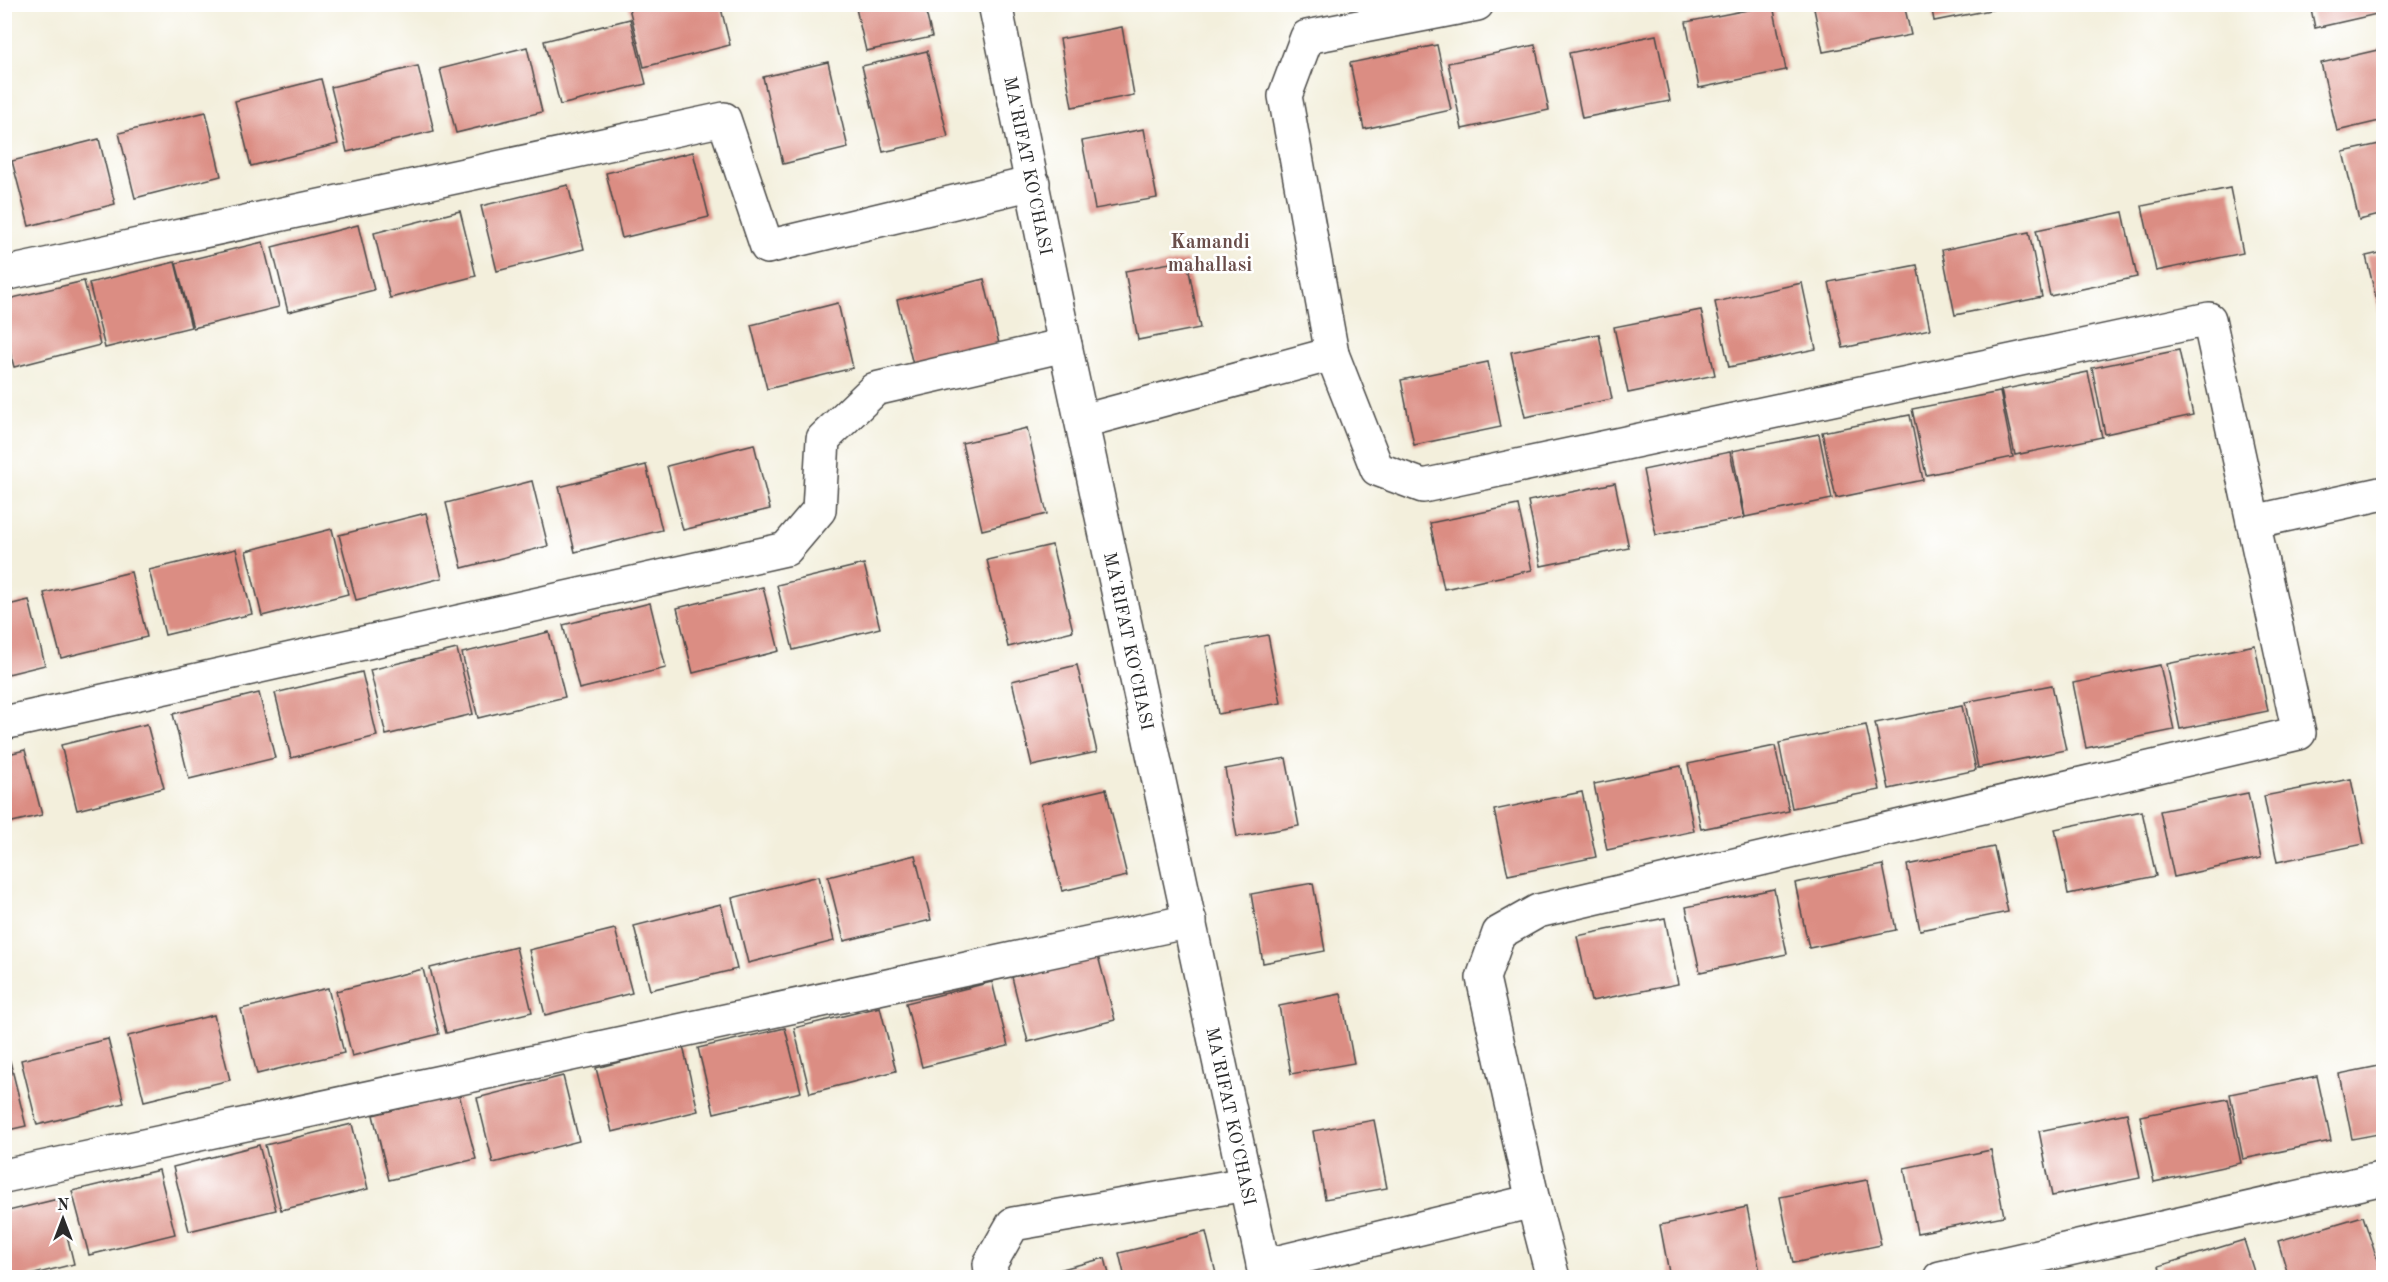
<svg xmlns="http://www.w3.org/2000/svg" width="2388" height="1282" font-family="'Old Standard TT',serif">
	<rect width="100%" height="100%" fill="#fff"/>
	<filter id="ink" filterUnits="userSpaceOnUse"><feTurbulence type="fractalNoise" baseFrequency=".0167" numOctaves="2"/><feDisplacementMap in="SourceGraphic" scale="12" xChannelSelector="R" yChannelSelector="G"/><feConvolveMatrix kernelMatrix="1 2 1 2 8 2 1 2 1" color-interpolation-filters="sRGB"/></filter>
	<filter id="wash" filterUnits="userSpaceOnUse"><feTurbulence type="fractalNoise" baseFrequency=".008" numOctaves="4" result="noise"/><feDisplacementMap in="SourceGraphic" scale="24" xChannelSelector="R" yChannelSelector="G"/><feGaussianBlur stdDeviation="1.35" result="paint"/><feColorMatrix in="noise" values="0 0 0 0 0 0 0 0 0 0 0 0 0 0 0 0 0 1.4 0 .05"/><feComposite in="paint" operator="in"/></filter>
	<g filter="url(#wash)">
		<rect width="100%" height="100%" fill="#f3efdc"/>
		<g id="blocks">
			<!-- building -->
			<path fill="#db8d83" d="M628,4H720L730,45L644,67Z
				M855,4H924L932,37L866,51Z
				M1813,4H1904L1911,35L1823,52Z
				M1931,4H2011V6L1934,21Z
				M2310,4H2375L2377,14L2315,28Z
				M1773,5L1786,70L1699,88L1686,22Z
				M630,19L646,84L560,105L544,41Z
				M1122,27L1134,95L1072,107L1060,39Z
				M1656,35L1670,101L1582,118L1569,53Z
				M1437,45L1451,110L1364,129L1350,63Z
				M1535,45L1549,110L1462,129L1448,63Z
				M527,47L542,112L456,133L440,69Z
				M2382,49L2384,120L2337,131L2321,63Z
				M927,51L948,137L883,152L862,66Z
				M828,62L848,148L783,164L763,77Z
				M418,66L434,131L347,152L331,87Z
				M321,79L338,144L251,166L235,101Z
				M206,112L221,176L135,198L119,133Z
				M1144,129L1157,198L1095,209L1082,141Z
				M99,139L115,204L29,226L12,161Z
				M2384,143V214L2359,220L2343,152Z
				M693,152L709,217L622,238L606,173Z
				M568,185L584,249L497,271L481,206Z
				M2230,188L2243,253L2156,271L2142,206Z
				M460,211L476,276L390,298L374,233Z
				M2123,212L2137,277L2050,296L2036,230Z
				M358,225L374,290L288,312L272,247Z
				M2029,232L2042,297L1955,315L1942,250Z
				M263,242L279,307L193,328L176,263Z
				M2384,252V327H2383L2366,256Z
				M1187,260L1200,328L1138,340L1125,271Z
				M175,262L191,327L105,348L89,283Z
				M1917,265L1930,329L1843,348L1829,282Z
				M984,279L999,344L913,365L897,300Z
				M84,281L100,345L14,367L4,330V300Z
				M1802,283L1816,349L1729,367L1715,302Z
				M838,303L853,368L767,389L751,325Z
				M1701,310L1715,375L1628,393L1614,327Z
				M1599,334L1612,399L1525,417L1511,352Z
				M2179,350L2193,415L2105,434L2092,368Z
				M1488,362L1501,427L1414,445L1401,380Z
				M2088,372L2102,437L2015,455L2001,390Z
				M2000,392L2013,457L1926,475L1912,409Z
				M1910,415L1923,480L1836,498L1822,432Z
				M1027,428L1047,514L982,530L962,443Z
				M1819,434L1832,499L1745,517L1732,451Z
				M754,444L770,509L683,530L667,466Z
				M1730,452L1744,518L1656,535L1643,470Z
				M646,465L662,530L575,552L559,487Z
				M532,481L548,546L462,568L446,503Z
				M1615,483L1629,548L1541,566L1528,501Z
				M1518,505L1532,570L1444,589L1430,523Z
				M426,513L442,578L356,600L339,535Z
				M332,529L348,594L262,616L246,551Z
				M1052,545L1073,631L1008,647L987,560Z
				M236,549L252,614L165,635L149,570Z
				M864,564L880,628L793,650L777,585Z
				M131,572L147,637L61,658L44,593Z
				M763,587L779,651L693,673L677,608Z
				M29,600L45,665L4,675V606Z
				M650,603L666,668L579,689L563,625Z
				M549,632L565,697L478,718L462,653Z
				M1268,635L1281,703L1218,714L1206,646Z
				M2255,645L2268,711L2180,729L2167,664Z
				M457,649L473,714L386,735L370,670Z
				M1077,665L1097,752L1032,766L1012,681Z
				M2160,665L2174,730L2086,748L2073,683Z
				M362,672L377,736L291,758L275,693Z
				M2052,685L2066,750L1978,768L1965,702Z
				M259,693L275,758L189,779L173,714Z
				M1962,706L1976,770L1889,789L1875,723Z
				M147,724L164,788L77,810L61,745Z
				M1866,725L1880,790L1792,808L1779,743Z
				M1775,746L1789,811L1701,829L1688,764Z
				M25,750L42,815L4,824V755Z
				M1286,758L1299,826L1237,837L1225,769Z
				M1681,766L1694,831L1607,850L1594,784Z
				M2351,779L2364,844L2277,862L2264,796Z
				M1106,789L1127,876L1062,891L1041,804Z
				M1582,792L1596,857L1508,875L1494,810Z
				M2248,793L2261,858L2174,877L2160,811Z
				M2142,811L2156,876L2068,894L2055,829Z
				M1994,847L2008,912L1920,930L1907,865Z
				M915,855L931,920L844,941L828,877Z
				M1883,865L1896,930L1809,948L1795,883Z
				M819,876L834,941L748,963L732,898Z
				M1313,883L1325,951L1263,963L1251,894Z
				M1774,889L1787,954L1700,972L1686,907Z
				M721,904L737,969L650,990L634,926Z
				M1665,918L1678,984L1591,1001L1577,936Z
				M615,929L632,993L545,1015L529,950Z
				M516,947L532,1012L446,1033L430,968Z
				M1098,956L1115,1020L1028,1042L1012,977Z
				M423,969L439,1034L352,1056L336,991Z
				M992,982L1008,1046L922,1067L906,1003Z
				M328,988L344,1053L257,1074L241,1009Z
				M1341,994L1354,1063L1291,1074L1279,1006Z
				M880,1007L896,1071L810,1093L794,1028Z
				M214,1015L230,1080L144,1101L128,1036Z
				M785,1028L801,1092L714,1113L698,1048Z
				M108,1039L124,1103L37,1125L21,1060Z
				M683,1046L698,1111L612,1132L596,1068Z
				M10,1061L26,1126L4,1131V1063Z
				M2384,1065V1133L2352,1139L2339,1074Z
				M563,1076L579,1141L493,1163L477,1098Z
				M2317,1076L2331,1141L2243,1159L2230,1094Z
				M459,1094L476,1159L389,1180L373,1115Z
				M2228,1099L2241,1163L2154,1182L2140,1116Z
				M2127,1113L2140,1178L2052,1196L2039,1131Z
				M1374,1120L1387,1188L1325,1199L1313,1131Z
				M352,1124L368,1189L281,1210L265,1145Z
				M259,1145L276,1210L189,1231L173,1167Z
				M1991,1150L2004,1216L1917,1233L1904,1168Z
				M159,1170L175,1234L89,1255L72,1191Z
				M1867,1180L1881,1245L1793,1263L1780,1197Z
				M58,1199L74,1264L19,1278H4V1212Z
				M1747,1207L1760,1272L1735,1278H1670L1660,1225Z
				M2363,1216L2383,1278H2289L2278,1241Z
				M1206,1232L1217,1278H1125L1119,1253Z
				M2244,1240L2256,1278H2163L2159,1266Z
				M1105,1258L1110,1278H1031V1277Z"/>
		</g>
	</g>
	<g filter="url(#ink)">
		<use href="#blocks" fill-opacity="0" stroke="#494846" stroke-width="1.5"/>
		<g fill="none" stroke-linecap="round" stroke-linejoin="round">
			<defs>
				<g id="minor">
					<path id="s1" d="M995,4L1065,345L1266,1278"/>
					<path d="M1477,4L1307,37L1285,96L1332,354L1377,469L1423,486L2209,319L2299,733L1538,911L1499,933L1483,978L1533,1201L1553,1278"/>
					<path d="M4,274L724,119L767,247L1033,183"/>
					<path d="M1083,421L1332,354"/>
					<path d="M2253,522L2384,493"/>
					<path d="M4,723L786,549L819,510L823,439L875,389L1065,345"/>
					<path d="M4,1176L1190,921"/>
					<path d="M1263,1266L1533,1201"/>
					<path d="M992,1278L990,1264L1013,1224L1246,1184"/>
					<path d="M1940,1278L2384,1178"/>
				</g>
			</defs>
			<!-- minor casing -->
			<use href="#minor" stroke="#494846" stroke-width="36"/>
			<!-- minor -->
			<use href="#minor" stroke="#fff" stroke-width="33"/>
		</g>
	</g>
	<g text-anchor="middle" stroke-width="5" stroke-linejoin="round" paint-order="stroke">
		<!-- street labels -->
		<g font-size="18" fill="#2b2b2b" stroke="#fff">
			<text dy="6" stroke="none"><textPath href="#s1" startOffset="165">MA'RIFAT KO'CHASI</textPath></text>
			<text dy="6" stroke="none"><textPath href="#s1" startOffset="651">MA'RIFAT KO'CHASI</textPath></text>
			<text dy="6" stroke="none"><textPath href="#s1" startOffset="1137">MA'RIFAT KO'CHASI</textPath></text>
		</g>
		<!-- neighbourhood labels -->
		<g font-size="20" font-weight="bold" fill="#694d4a" stroke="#fff">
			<text x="1210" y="248">Kamandi<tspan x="1210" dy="23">mahallasi</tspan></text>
		</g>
	</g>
	<!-- margin -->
	<rect width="2388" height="1282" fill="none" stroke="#fff" stroke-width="24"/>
	<!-- north arrow -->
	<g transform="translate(63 1219)" stroke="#ffffff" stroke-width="4.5" paint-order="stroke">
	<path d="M0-4.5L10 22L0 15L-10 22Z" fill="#2b2b2b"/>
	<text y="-9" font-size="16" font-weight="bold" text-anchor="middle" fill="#2b2b2b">N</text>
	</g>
</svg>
